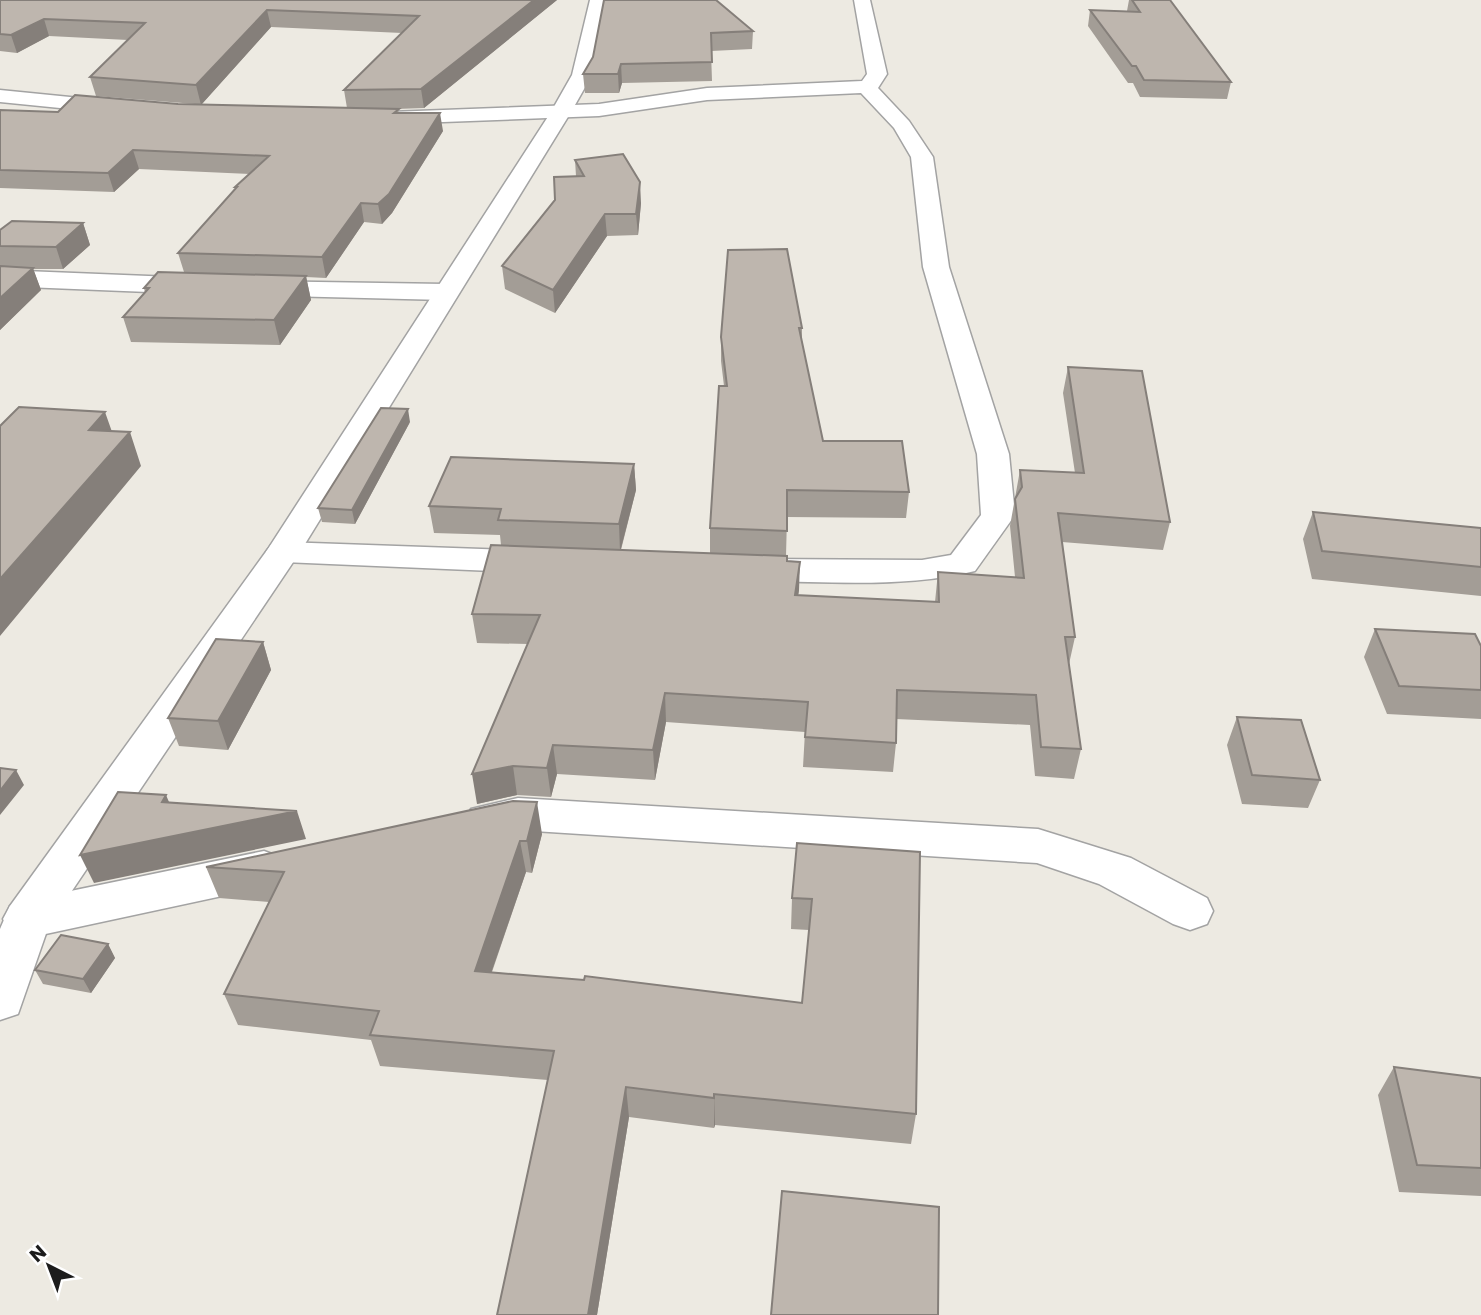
<svg xmlns="http://www.w3.org/2000/svg" width="1481" height="1315" font-family="Poppins,sans-serif">
	<rect width="100%" height="100%" fill="#edeae2"/>
	<g fill="none" stroke-linecap="round" stroke-linejoin="round">
		<defs>
			<path id="minor" d="M854,0H870L887,74L878,88L909,121L933,157L949,267L1009,454L1015,515L975,571C902,589 824,581 748,581L735,578L730,570L735,562L748,559L922,560L951,555L981,515L977,454L923,267L911,157L894,128L861,93L707,100L599,116L390,124L383,122L380,118L383,114L390,112L599,104L707,88L862,81L867,74Z
				M0,90L120,102L127,104L130,108L127,112L120,114L0,102Z
				M0,270L198,278L207,280L211,286L207,292L198,294L0,286Z
				M255,281L445,284L454,286L458,292L454,298L445,300L246,295L242,289L246,283Z
				M283,542L538,551L550,554L556,562L550,570L538,573L283,562L271,559L266,552L271,545Z
				M518,798L1038,829L1131,858L1207,898L1213,911L1207,924L1190,930L1173,924L1099,884L1037,863L518,830L487,837L471,833L465,821L471,809Z
				M264,851L280,857L287,869L280,881L264,887L27,938L10,932L3,919L10,906L27,900Z"/>
			<path id="tertiary" d="M590,0H606L592,75L571,112L300,552L49,925L18,1014L0,1020V929L10,906L268,549L551,112L572,75Z"/>
		</defs>
		<!-- minor casing -->
		<use href="#minor" stroke="#a3a3a3" stroke-width="3"/>
		<!-- tertiary casing -->
		<use href="#tertiary" stroke="#a3a3a3" stroke-width="3"/>
		<!-- minor -->
		<use href="#minor" fill="#fff" fill-rule="evenodd"/>
		<!-- tertiary -->
		<use href="#tertiary" fill="#fff" fill-rule="evenodd"/>
	</g>
	<!-- wall -->
	<path fill="#a39d96" fill-rule="evenodd" d="M0,0H557L424,108L396,109L400,113L443,131L392,213L382,224L364,222L326,278L306,277L311,300L280,345L131,342L123,317L145,293L144,288L184,272L178,253L236,189L235,187L250,174L139,169L114,192L0,188V110L58,112L178,104H195L96,96L90,77L128,40L49,36L17,53L0,51ZM271,27L402,33L344,90L347,108L201,105Z
		M604,0L753,31L752,49L711,51L712,81L622,83L619,93H585L583,74L593,57Z
		M1129,0H1170L1231,82L1227,99L1140,97L1133,83H1128L1088,26L1090,10L1127,11Z
		M575,160L641,203L638,235L607,236L555,313L505,289L502,266L576,176Z
		M83,223L90,245L63,269H33L41,290L0,330V230Z
		M802,328V343L823,441L909,492L906,518L787,517L786,556L799,590L798,595L935,602L938,572L1015,577L1010,526L1020,470L1075,473L1063,393L1068,367L1170,522L1163,550L1062,542L1075,637L1069,664L1081,749L1074,779L1035,776L1030,725L896,719V743L893,772L803,767L805,732L666,722L655,780L557,774L551,797L517,795L477,804L528,644L477,643L472,614L501,545L500,535L434,533L429,506L634,464L636,490L621,550L710,553V528L724,386L721,361V337Z
		M410,422L355,524L322,522L318,508Z
		M1313,512L1481,528V596L1312,579L1303,539Z
		M1375,629L1481,646V719L1387,714L1364,657Z
		M263,642L271,670L228,750L179,746L168,718Z
		M1237,717L1320,780L1308,808L1242,804L1227,745Z
		M542,834L532,873L526,872L492,972L802,1003L809,930L791,929L792,898L797,843L916,1114L911,1144L715,1125L714,1128L629,1117L597,1315H497L548,1080L380,1066L371,1040L238,1025L224,994L269,902L219,898L206,867Z
		M108,944L115,958L91,993L43,984L35,970Z
		M1394,1067L1481,1078V1196L1399,1192L1378,1095Z"/>
	<!-- shaded-wall -->
	<path fill="#857f7a" d="M534,0H557L424,108L421,89Z
		M267,10L271,27L201,105L196,85Z
		M44,19L49,36L17,53L11,35Z
		M621,64L622,83L619,93L618,74Z
		M440,113L443,131L392,213L382,224L378,204Z
		M133,150L139,169L114,192L108,173Z
		M640,182L641,203L638,235L636,214Z
		M361,203L364,222L326,278L322,257Z
		M605,214L607,236L555,313L553,290Z
		M83,223L90,245L63,269L56,247Z
		M33,268L41,290L0,330V298Z
		M306,276L311,300L280,345L274,320Z
		M408,409L410,422L355,524L352,510Z
		M105,412L117,446L130,432L141,466L0,636V579L89,430Z
		M634,464L636,490L620,552L619,524Z
		M800,562L799,590L794,624L795,595Z
		M263,642L271,670L228,750L218,721Z
		M665,693L666,722L655,780L653,750Z
		M553,745L557,774L551,797L547,768Z
		M513,766L517,795L477,804L472,774Z
		M16,770L24,785L0,815V791Z
		M166,795L178,823L162,802Z
		M537,802L542,834L532,873L527,841Z
		M297,811L306,839L94,883L80,855Z
		M520,841L526,872L481,1002L475,971Z
		M108,944L115,958L91,993L83,979Z
		M626,1087L629,1117L597,1315H588Z
		M714,1094L715,1125L714,1128Z"/>
	<!-- building -->
	<path fill="#beb6ae" stroke="#857f7a" stroke-width="2" d="M0,0H534L421,89L344,90L419,16L267,10L196,85L90,77L145,23L44,19L11,35L0,34Z
		M604,0H716L753,31L711,33L712,62L621,64L618,74H583L593,57Z
		M1132,0H1170L1231,82L1144,80L1136,66H1132L1090,10L1140,12Z
		M75,95L178,104L399,109L394,113H440L389,194L378,204L361,203L322,257L178,253L237,187H235L269,156L133,150L108,173L0,170V110L58,112Z
		M623,154L640,182L636,214H605L553,290L502,266L555,200L554,177L584,176L575,160Z
		M12,221L83,223L56,247L0,246V230Z
		M787,249L802,328H799L823,441H902L909,492L787,490V531L710,528L719,386H727L721,337L728,250Z
		M0,266L33,268L0,298Z
		M158,272L306,276L274,320L123,317L149,288H144Z
		M1068,367L1142,371L1170,522L1058,513L1075,637H1065L1081,749L1041,747L1036,695L897,690L896,743L805,737L808,702L665,693L653,750L553,745L547,768L513,766L472,774L540,615L472,614L491,545L787,556V561L800,562L795,595L939,602L938,572L1024,578L1015,499L1022,487L1020,470L1084,473Z
		M19,407L105,412L89,430L130,432L0,579V426Z
		M381,408L408,409L352,510L318,508Z
		M451,457L634,464L619,524L498,520L501,509L429,506Z
		M1313,512L1481,528V567L1322,551Z
		M1375,629L1475,634L1481,646V690L1399,686Z
		M216,639L263,642L218,721L168,718Z
		M1237,717L1301,720L1320,780L1252,775Z
		M0,768L16,770L0,791Z
		M118,792L166,795L162,802L297,811L80,855Z
		M513,801L537,802L527,841H520L475,971L584,980L585,976L802,1003L812,899L792,898L797,843L920,852L916,1114L714,1094V1098L626,1087L588,1315H497L554,1051L370,1035L379,1011L224,994L284,872L206,867Z
		M61,935L108,944L83,979L35,970Z
		M1394,1067L1481,1078V1168L1417,1165Z
		M782,1191L939,1207L938,1315H771Z"/>
	<!-- north arrow -->
	<g transform="translate(49 1266) rotate(318)" stroke="#ffffff" stroke-width="5" paint-order="stroke">
	<path d="M0-5L12 26L0 18L-12 26Z" fill="#1c1c1c"/>
	<text y="-10" font-size="19" font-weight="bold" text-anchor="middle" fill="#1c1c1c">N</text>
	</g>
</svg>
